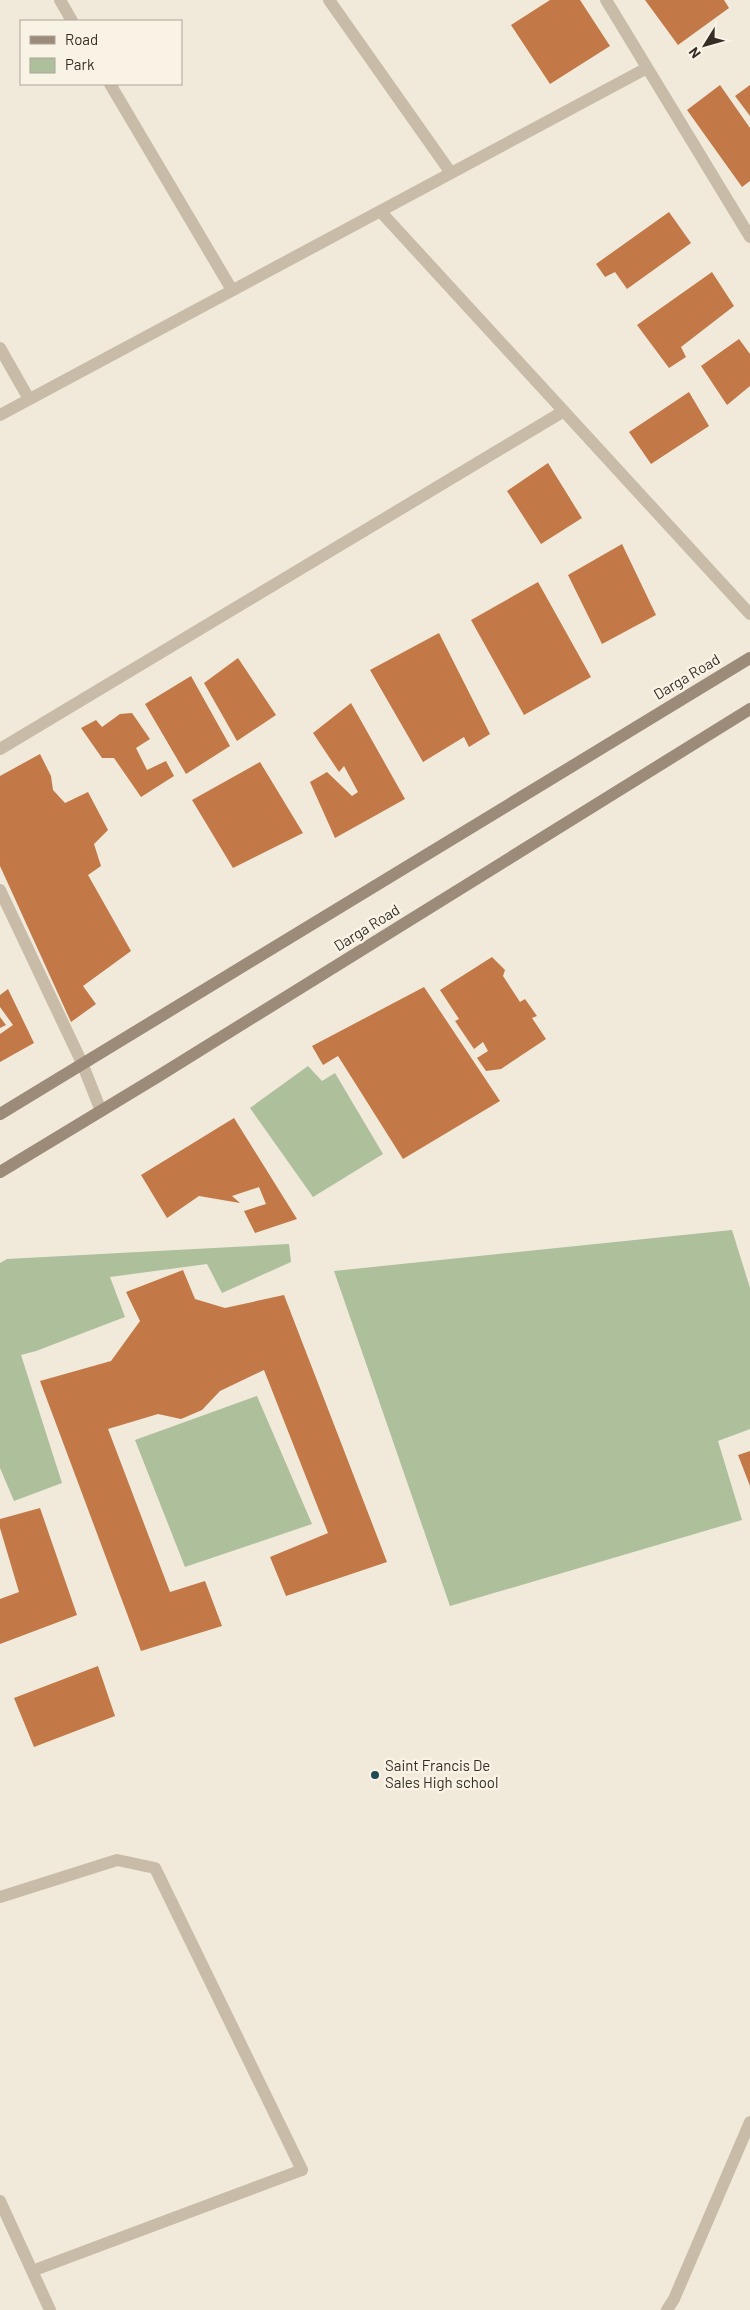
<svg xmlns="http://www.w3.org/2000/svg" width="750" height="2310" font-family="Barlow,sans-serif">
	<rect width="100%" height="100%" fill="#f1eada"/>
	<!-- green -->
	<path fill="#adbf9b" d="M308,1066L322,1081L335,1073L383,1154L313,1197L250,1108Z
		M732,1230L750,1288V1429L718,1441L742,1520L450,1606L334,1271Z
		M289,1244L291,1262L222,1293L207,1264L110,1277L125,1317L36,1351L21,1355L62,1483L14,1501L0,1468V1263L7,1259Z
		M257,1396L312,1524L185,1567L135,1440Z"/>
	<!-- building -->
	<path fill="#c27847" d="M550,0H580L610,46L550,84L511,25Z
		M645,0H724L729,8L678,45Z
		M720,85L750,128V181L742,187L687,110Z
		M750,85V116L735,96Z
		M669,212L691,243L627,289L615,272L605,277L596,264Z
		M712,272L734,306L681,347L686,357L669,368L637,325Z
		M739,339L750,354V386L727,405L701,366Z
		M689,392L709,426L651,464L629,432Z
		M548,463L582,518L541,544L507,491Z
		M622,544L656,615L602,644L568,575Z
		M538,582L591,677L524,715L471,620Z
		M439,633L490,734L469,747L464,737L423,762L370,670Z
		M238,658L276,715L237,741L204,683Z
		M191,676L230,746L186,774L145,704Z
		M351,703L405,799L335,838L310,782L327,772L352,796L358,792L344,766L339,772L313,733Z
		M132,713L150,739L136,748L147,770L166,761L174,776L141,797L114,758H102L81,728L96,720L102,727L120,714Z
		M40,754L51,776L53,790L65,803L88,792L108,830L94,844L101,866L88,875L131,951L83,986L96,1004L71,1022L0,866V776Z
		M260,762L303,833L233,868L192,800Z
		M492,957L505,970L503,976L520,1002L525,999L537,1016L532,1018L546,1039L501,1069L486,1071L477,1058L488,1051L483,1042L474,1049L455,1021L459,1019L440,990Z
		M424,987L500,1101L403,1159L338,1056L323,1065L312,1046Z
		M8,989L34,1043L0,1062V1034L13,1025L0,1007V995Z
		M0,1017L6,1025L0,1028Z
		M234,1118L297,1219L255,1233L244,1211L266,1204L259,1187L232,1196L240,1203L199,1196L167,1218L141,1175Z
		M183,1270L195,1299L225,1308L284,1295L387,1562L286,1596L270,1557L328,1533L264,1370L220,1391L202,1410L181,1419L158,1414L108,1429L170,1592L205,1581L222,1626L141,1651L40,1381L111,1361L140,1321L126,1292Z
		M750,1451V1486L738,1455Z
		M40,1508L77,1615L0,1644V1599L19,1592L0,1528V1519Z
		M98,1666L115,1716L34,1747L14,1698Z"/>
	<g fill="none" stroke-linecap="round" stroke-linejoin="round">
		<!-- lane -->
		<path stroke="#c8bba7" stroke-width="12" d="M0,1897L117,1860L155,1868L302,2170L32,2271
			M0,2201L50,2310
			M667,2310L674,2299L750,2122"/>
		<!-- street -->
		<path stroke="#c8bba7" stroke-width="12" d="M60,0L72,21
			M329,0L451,173
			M606,0L750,237
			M110,84L232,290
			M380,211L750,614
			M0,348L29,399
			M0,415L647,68
			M0,749L564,411
			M0,890L82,1063L101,1111"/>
		<!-- secondary -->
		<path stroke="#9c8b78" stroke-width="12" d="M0,1114L750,658
			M0,1172L157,1077L750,709"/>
	</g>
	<!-- markers -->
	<circle fill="#1e4955" stroke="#f9f3e6" stroke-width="2" cx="375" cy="1775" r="5"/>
	<g text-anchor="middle" stroke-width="5" stroke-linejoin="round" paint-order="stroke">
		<!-- street labels -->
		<g font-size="15" fill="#352e27" stroke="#f9f3e6">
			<text transform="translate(687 677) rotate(-31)" y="5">Darga Road</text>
			<text transform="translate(367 928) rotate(-32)" y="5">Darga Road</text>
		</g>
		<!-- poi labels -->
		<g font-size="15" fill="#352e27" stroke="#f9f3e6" text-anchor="start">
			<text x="385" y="1771">Saint Francis De<tspan x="385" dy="17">Sales High school</tspan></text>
		</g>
	</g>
	<!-- legend -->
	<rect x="20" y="20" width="162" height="65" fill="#f9f3e6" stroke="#aba49a"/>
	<rect x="30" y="36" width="25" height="8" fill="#9c8b78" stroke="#aba49a"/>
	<text x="65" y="45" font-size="15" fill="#352e27">Road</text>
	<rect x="30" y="58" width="25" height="15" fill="#adbf9b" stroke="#aba49a"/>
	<text x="65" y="70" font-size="15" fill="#352e27">Park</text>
	<!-- north arrow -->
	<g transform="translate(705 45) rotate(233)" stroke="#f9f3e6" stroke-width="4" paint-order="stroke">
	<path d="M0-4L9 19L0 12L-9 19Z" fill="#352e27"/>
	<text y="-8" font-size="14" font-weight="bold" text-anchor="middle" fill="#352e27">N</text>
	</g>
</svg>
